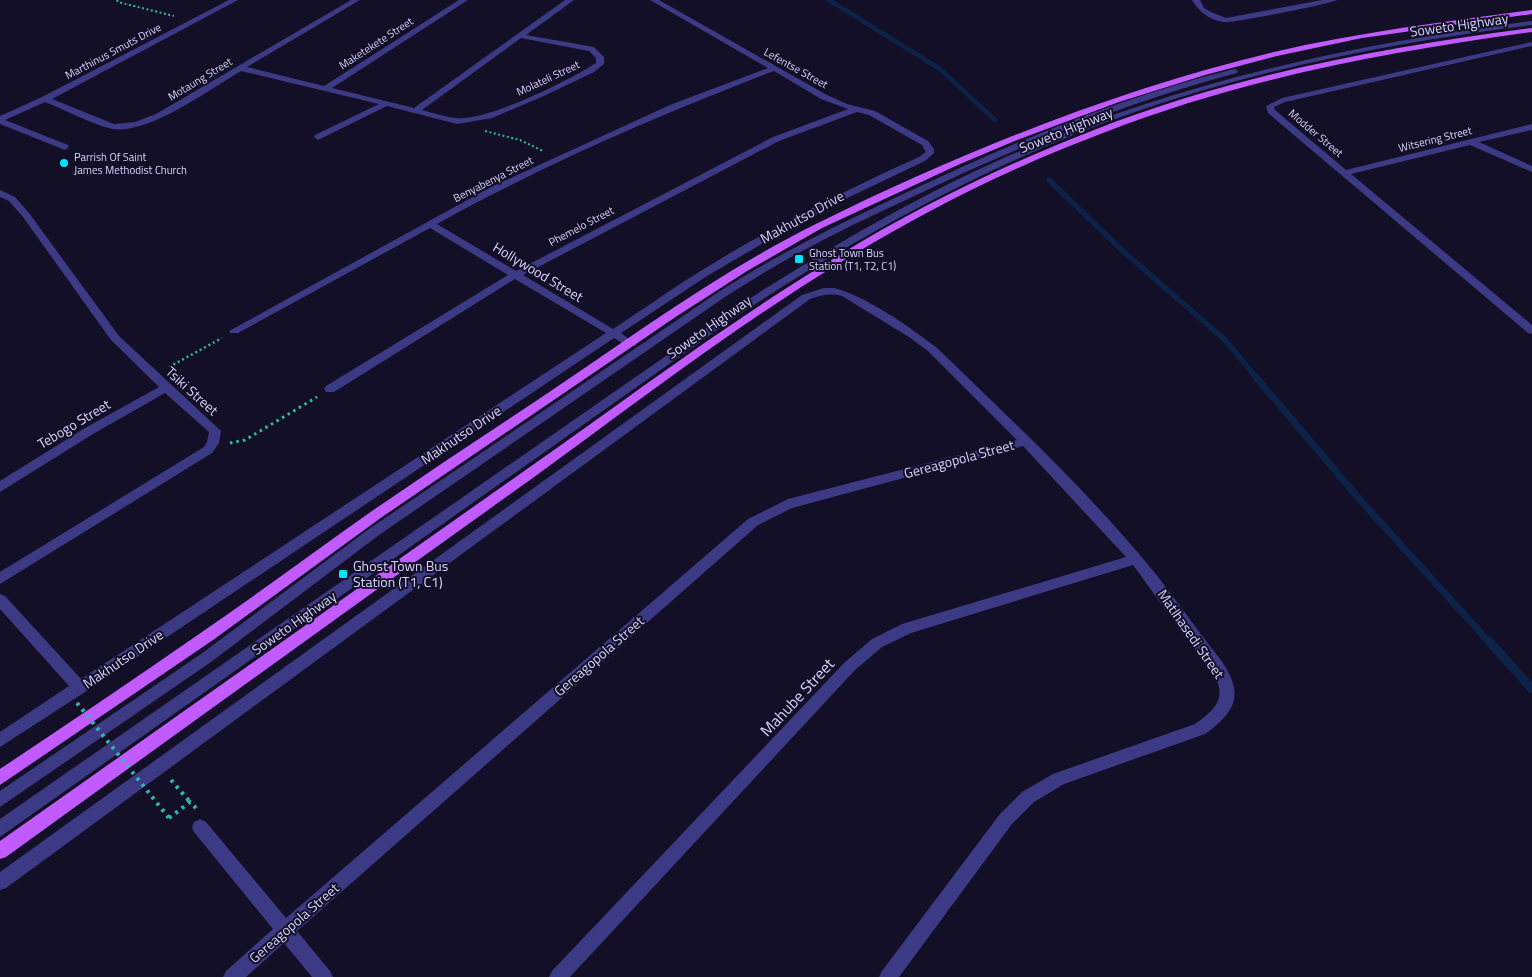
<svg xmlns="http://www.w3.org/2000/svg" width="1532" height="977" font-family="'Titillium Web',sans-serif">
	<rect width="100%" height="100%" fill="#130f26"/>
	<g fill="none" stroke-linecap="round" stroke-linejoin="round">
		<!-- stream-far3 -->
		<path stroke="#0c2248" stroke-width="4.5" d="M829,0L940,69L995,120"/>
		<!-- stream-far2 -->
		<path stroke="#0c2248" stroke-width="5.5" d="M1049,180L1124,252L1225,340L1256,377"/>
		<!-- stream-far1 -->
		<path stroke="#0c2248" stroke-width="7" d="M1255,376L1361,501L1490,643"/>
		<!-- stream -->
		<path stroke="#0c2248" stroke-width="9" d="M1489,641L1532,689"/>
		<!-- path-far3 -->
		<path stroke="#2fb8b0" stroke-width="2" stroke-dasharray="2 2.5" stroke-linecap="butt" d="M117,0L118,2L174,16
			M485,131L520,140L543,151"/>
		<!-- path-far2 -->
		<path stroke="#2fb8b0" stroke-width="2.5" stroke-dasharray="2 3" stroke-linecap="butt" d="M169,367L222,338"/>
		<!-- path-far1 -->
		<path stroke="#2fb8b0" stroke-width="3" stroke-dasharray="2.5 4" stroke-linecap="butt" d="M230,443L245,440L317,397"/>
		<!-- path -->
		<path stroke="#2fb8b0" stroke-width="4" stroke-dasharray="3 5" stroke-linecap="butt" d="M171,780L190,802
			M169,818L190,802L196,808"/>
		<!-- minor -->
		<path fill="#3d3a85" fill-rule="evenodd" d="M229,0H238L52,99L114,124L135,122L156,114L351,0H360L247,67L324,86L459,0H468L332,88L414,108L565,0H574L526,35L594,47L604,57V64L594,72L546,95L492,118L457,124L387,106L318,140L314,137L315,135L379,104L241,71C210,89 150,134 113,129C96,126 63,109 45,102L5,120L68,145L69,147L65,150L0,124V116L42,97ZM521,38L589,51L596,58V63C570,80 486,122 456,118C445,117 433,113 422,110Z
			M650,0H659L827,95L847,104L875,111L928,141L934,149V153L925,161L841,201L760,245L707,276L621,333L636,344L635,346H627L614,338L85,692L0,747V732L69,686L0,609V594L5,596L81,679L606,333L515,279L334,392H326L324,389L326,386L508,275L430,228L238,333H230L229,331L491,187L670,105L768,68ZM774,71L821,99L848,109L773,137L516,271L437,224C545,164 659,115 774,71ZM857,112L869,115L922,145L926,152L919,157C844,191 769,228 699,272C670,290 642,310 613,329L523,275L779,141Z
			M1192,0H1200L1204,8L1211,12L1226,18L1322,0H1337C1331,4 1237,22 1226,22C1212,22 1199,12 1192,0Z
			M1532,21V25C1350,48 1169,87 1002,166C909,209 822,260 737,316L0,837V819L729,312C815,256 904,203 997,161C1167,85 1348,44 1532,21Z
			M1532,42V46L1285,102L1274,107L1275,110L1346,170L1532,124V130L1479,142L1532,166V172L1470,145L1351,174L1532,325V334L1528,333L1268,113L1266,106L1282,98Z
			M1234,69L1238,71L1237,73C1124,103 1017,147 912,197C847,227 784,258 725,297L379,535L211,662L0,807V791L201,654L369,529L717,293C779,253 845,221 912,190C1016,141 1122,97 1234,69Z
			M0,190L15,197L29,213L119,336L221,431L219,443L212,453L0,584V572L204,447L207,442L209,432L165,393L93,434L0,492V481L85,428L159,387L111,340L23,217L9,201L0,197Z
			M834,288C866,296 908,326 936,347C1003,412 1072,476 1133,547C1158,575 1180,606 1203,637C1214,652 1231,669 1234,688C1238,708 1220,723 1205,734L1064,784L1034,802L1012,824L899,977H879L882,971L1000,814L1022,792L1053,774L1195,724C1211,713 1227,700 1216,679L1133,565L911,633L882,647L855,670L570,977H549L552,971L845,662L872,639L902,624L1126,557L1023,446L792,508L758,525L297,931L330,971L333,977H312L284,943L246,977H223L226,971L273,929L194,832L192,827L194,822L200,819L206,822L286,918L748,519L788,499L1017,440L928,351L909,337L842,296C830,293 822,295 810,299L6,888L0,890V872L802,295L824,288Z"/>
		<!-- major -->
		<path fill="#c25bff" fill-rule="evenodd" d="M1532,10V14L1362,38L1277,56L1205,75L1119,102L1017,140L960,164L822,228L747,271L677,316L382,517L213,640L0,785V769C67,724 135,679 202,632C259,593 315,551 372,511C427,473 483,436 539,399C630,338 720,271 818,223C964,151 1116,90 1274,52C1359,32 1446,22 1532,10Z
			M1532,28V32C1386,52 1241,79 1103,133C1012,167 924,211 841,262C733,328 632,406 530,480C355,605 180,731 6,857L0,859V841C176,717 351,593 527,469C628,398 727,323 833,259C915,208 1004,165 1094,130C1235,75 1383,47 1532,28Z"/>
		<!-- path-bridge -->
		<path stroke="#2fb8b0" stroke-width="4" stroke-dasharray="3 5" stroke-linecap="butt" d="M77,703L169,818"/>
	</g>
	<!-- markers -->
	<g fill="#00e5ff" stroke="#130f26" stroke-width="2">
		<circle cx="64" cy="163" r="5"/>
		<rect x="794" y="254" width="10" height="10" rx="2.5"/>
		<rect x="338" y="569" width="10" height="10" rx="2.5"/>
	</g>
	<g text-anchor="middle" stroke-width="4" stroke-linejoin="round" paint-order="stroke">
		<!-- far-street labels -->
		<g font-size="11" fill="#d9d4ff" stroke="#130f26">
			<text transform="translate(376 43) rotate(-33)" y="4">Maketekete Street</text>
			<text transform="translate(113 51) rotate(-28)" y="4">Marthinus Smuts Drive</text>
			<text transform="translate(796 68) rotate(29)" y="4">Lefentse Street</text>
			<text transform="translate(548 78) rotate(-25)" y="4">Molateli Street</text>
			<text transform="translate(200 79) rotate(-31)" y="4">Motaung Street</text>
			<text transform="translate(1316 133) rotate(40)" y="4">Modder Street</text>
			<text transform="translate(1435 139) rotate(-14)" y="4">Witsering Street</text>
			<text transform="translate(493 179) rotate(-27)" y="4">Benyabenya Street</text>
			<text transform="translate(581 226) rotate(-28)" y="4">Phemelo Street</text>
		</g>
		<!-- far-poi labels -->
		<g font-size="11" fill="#d9d4ff" stroke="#130f26" text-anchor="start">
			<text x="74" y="161">Parrish Of Saint<tspan x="74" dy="13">James Methodist Church</tspan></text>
			<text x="809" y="257">Ghost Town Bus<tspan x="809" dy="13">Station (T1, T2, C1)</tspan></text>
		</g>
		<!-- street labels -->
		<g font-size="14" fill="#d9d4ff" stroke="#130f26">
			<text transform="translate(1459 25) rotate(-8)" y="5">Soweto Highway</text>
			<text transform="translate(1066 130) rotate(-22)" y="5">Soweto Highway</text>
			<text transform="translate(802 217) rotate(-29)" y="5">Makhutso Drive</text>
			<text transform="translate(538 272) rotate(31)" y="5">Hollywood Street</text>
			<text transform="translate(709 327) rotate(-35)" y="5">Soweto Highway</text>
			<text transform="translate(192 391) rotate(42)" y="5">Tsiki Street</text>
			<text transform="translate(74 424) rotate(-31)" y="5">Tebogo Street</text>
			<text transform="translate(461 435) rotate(-34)" y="5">Makhutso Drive</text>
			<text transform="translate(959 459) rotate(-15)" y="5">Gereagopola Street</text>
			<text transform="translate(294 623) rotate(-35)" y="5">Soweto Highway</text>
			<text transform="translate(1191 634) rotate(55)" y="5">Matlhasedi Street</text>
			<text transform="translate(599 656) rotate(-41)" y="5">Gereagopola Street</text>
			<text transform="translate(123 659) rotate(-34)" y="5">Makhutso Drive</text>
			<text transform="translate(294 923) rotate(-41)" y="5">Gereagopola Street</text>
		</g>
		<!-- poi labels -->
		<g font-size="14" fill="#d9d4ff" stroke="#130f26" text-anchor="start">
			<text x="353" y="571">Ghost Town Bus<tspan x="353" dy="16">Station (T1, C1)</tspan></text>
		</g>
		<!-- near-street labels -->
		<g font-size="16" fill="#d9d4ff" stroke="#130f26">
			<text transform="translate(797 697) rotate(-47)" y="6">Mahube Street</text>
		</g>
	</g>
</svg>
